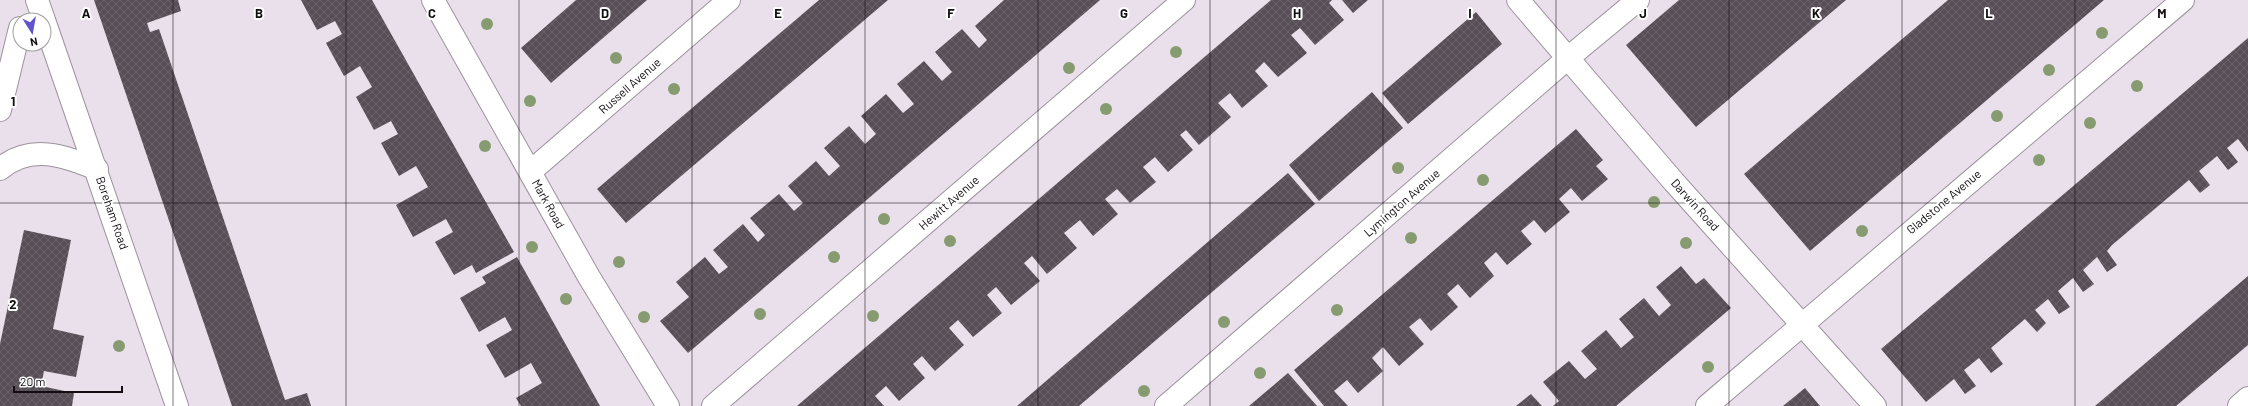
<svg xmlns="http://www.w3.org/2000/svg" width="2248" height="406" font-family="Barlow,sans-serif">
	<defs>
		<pattern id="building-cross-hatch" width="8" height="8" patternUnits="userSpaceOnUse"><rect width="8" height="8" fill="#574e57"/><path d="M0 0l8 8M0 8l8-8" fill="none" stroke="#6a636a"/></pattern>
	</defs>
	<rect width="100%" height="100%" fill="#eae0eb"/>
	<!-- building -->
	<path fill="url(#building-cross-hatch)" d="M94,0H178L181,11L147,23L150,32L159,29L285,400L307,393L311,406H232Z
		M301,0H372L514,252L476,273L472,265L454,275L435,242L453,232L446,219L413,237L396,205L428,187L416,166L399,176L381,143L398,134L391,121L374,130L356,97L372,87L360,66L344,76L326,43L342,34L335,21L317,30Z
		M576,0H647L551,83L521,48Z
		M819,0H888L626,223L597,189Z
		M1004,0H1100L688,353L660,321L689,297L676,282L705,257L719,274L728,267L713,250L743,224L758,242L765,235L750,218L779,194L794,211L803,203L788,186L816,161L829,176L840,166L824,148L849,126L865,144L876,134L861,116L886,94L903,113L914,104L897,84L924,61L942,81L952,72L935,52L962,29L979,48L987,40L975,26Z
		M1271,0H1332L1329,3L1344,20L1315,45L1300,28L1291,35L1307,53L1278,77L1264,62L1255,71L1268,86L1242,108L1230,93L1218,103L1231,117L1199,145L1186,130L1180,135L1193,150L1168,172L1155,157L1143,167L1156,182L1130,203L1117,189L1105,199L1118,214L1093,236L1080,220L1064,233L1077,248L1047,274L1032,256L1024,263L1040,281L1011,305L996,287L987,295L1002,313L973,337L958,320L949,328L964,345L935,371L922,356L913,364L925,378L899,401L886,386L875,396L884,406H797Z
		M1342,0H1368L1353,13Z
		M1679,0H1846L1696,127L1626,45Z
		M1948,0H2104L1810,251L1744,174Z
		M1476,12L1502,44L1408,124L1382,93Z
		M2248,38V152L2238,139L2227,148L2238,162L2228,170L2217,156L2199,171L2210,185L2200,193L2189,180L2112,245L2107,251L2117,265L2107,272L2097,257L2083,270L2094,284L2083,292L2073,278L2058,291L2070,307L2059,314L2048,299L2035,310L2046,323L2037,332L2025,319L1991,348L2003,364L1991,373L1979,358L1964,370L1976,386L1965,394L1954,379L1926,402L1881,349Z
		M1372,92L1403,128L1319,201L1289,165Z
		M1576,129L1603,160L1596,166L1608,179L1582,201L1571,188L1559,199L1570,212L1545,233L1534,220L1521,231L1532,244L1507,265L1496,252L1484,263L1494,276L1470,298L1458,284L1447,294L1458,307L1431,331L1420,318L1409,327L1424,344L1399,366L1383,347L1372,358L1383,371L1358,393L1347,380L1334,391L1348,406H1324L1294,370Z
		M1288,173L1315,204L1079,406H1017Z
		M24,230L71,240L53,329L84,336L76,377L44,371L41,386L74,393L72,406H0V344Z
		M517,257L600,406H521L516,398L542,383L531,363L505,378L486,345L512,330L505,317L479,332L460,298L486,283L482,277Z
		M1681,266L1696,284L1704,278L1731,308L1616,406H1553L1559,401L1543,382L1569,361L1585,379L1597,369L1581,351L1606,330L1621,348L1634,337L1619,319L1644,298L1659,316L1671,305L1656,287Z
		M2248,276V345L2176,406H2095Z
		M1288,373L1317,406H1249Z
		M1805,388L1820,406H1783Z
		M1531,394L1542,406H1516Z"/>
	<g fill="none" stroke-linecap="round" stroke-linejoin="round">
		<defs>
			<path id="street" d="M433,0L589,277L668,406
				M1518,0L1674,182L1875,406
				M530,172L729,0
				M713,406L1184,0
				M1166,406L1568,58L1638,0
				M1707,406L2183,0
				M2239,406L2248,398"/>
			<path id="primary" d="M37,0L44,20
				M44,20L177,406
				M0,110L20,28
				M0,169C31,143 64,156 97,169"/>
		</defs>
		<!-- street casing -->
		<use href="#street" stroke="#9c929d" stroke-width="24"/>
		<!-- primary casing -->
		<use href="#primary" stroke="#9c929d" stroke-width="24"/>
		<!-- street -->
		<use href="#street" stroke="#fff" stroke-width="22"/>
		<!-- primary -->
		<use href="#primary" stroke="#fff" stroke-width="22"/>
	</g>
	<!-- trees -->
	<g fill="#879b70">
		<circle cx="487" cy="24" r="6"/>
		<circle cx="2102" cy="33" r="6"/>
		<circle cx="1176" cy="52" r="6"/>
		<circle cx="616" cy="58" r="6"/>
		<circle cx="1069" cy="68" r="6"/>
		<circle cx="2049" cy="70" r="6"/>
		<circle cx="2137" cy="86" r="6"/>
		<circle cx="674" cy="89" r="6"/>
		<circle cx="530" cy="101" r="6"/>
		<circle cx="1106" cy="109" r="6"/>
		<circle cx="1997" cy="116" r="6"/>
		<circle cx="2090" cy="123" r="6"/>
		<circle cx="485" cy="146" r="6"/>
		<circle cx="2039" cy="160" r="6"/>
		<circle cx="1398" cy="168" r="6"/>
		<circle cx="1483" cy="180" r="6"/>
		<circle cx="1654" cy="202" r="6"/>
		<circle cx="884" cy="219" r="6"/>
		<circle cx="1862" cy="231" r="6"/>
		<circle cx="1411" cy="238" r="6"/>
		<circle cx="950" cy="241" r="6"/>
		<circle cx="1686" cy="243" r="6"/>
		<circle cx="532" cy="247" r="6"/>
		<circle cx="834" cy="257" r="6"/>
		<circle cx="619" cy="262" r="6"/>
		<circle cx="566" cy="299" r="6"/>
		<circle cx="1337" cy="310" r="6"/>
		<circle cx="760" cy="314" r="6"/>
		<circle cx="873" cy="316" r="6"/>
		<circle cx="644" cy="317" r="6"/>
		<circle cx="1224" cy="322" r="6"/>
		<circle cx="119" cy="346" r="6"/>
		<circle cx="1708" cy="367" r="6"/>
		<circle cx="1260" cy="373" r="6"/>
		<circle cx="1144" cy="391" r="6"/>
	</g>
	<!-- grid -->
	<path fill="none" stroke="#110d11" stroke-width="1" stroke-opacity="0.55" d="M173,0V406M346,0V406M519,0V406M692,0V406M865,0V406M1038,0V406M1210,0V406M1383,0V406M1556,0V406M1729,0V406M1902,0V406M2075,0V406M0,203H2248"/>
	<g text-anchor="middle" stroke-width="4" stroke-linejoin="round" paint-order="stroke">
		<!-- street labels -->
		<g font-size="12" fill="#110d11" stroke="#fff">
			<text transform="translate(630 86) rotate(-41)" y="4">Russell Avenue</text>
			<text transform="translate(1944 202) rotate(-40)" y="4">Gladstone Avenue</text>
			<text transform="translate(949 203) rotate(-41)" y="4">Hewitt Avenue</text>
			<text transform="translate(1402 203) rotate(-41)" y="4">Lymington Avenue</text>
			<text transform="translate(548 204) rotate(61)" y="4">Mark Road</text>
			<text transform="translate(1695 205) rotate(48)" y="4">Darwin Road</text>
			<text transform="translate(112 213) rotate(71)" y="4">Boreham Road</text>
		</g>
	</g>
	<g font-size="13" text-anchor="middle" font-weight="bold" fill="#110d11" stroke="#fff" stroke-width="4" stroke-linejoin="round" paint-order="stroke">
		<text x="86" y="18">A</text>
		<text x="259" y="18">B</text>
		<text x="432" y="18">C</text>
		<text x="605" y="18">D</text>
		<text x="778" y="18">E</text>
		<text x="951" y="18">F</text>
		<text x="1124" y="18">G</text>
		<text x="1297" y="18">H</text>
		<text x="1470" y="18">I</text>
		<text x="1643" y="18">J</text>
		<text x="1816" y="18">K</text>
		<text x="1989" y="18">L</text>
		<text x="2162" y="18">M</text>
		<text x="13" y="106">1</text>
		<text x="13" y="309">2</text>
	</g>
	<!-- north arrow -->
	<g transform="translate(32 32) rotate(169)"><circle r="19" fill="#ffffff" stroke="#a09ea0"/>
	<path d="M0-3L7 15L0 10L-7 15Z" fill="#5f54cc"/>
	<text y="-6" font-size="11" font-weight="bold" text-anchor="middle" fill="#110d11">N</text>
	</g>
	<!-- scale -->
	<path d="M14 386v6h108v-6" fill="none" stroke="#110d11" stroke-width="2"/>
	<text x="20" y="386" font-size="12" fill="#110d11" stroke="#ffffff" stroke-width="3" paint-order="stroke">20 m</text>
</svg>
